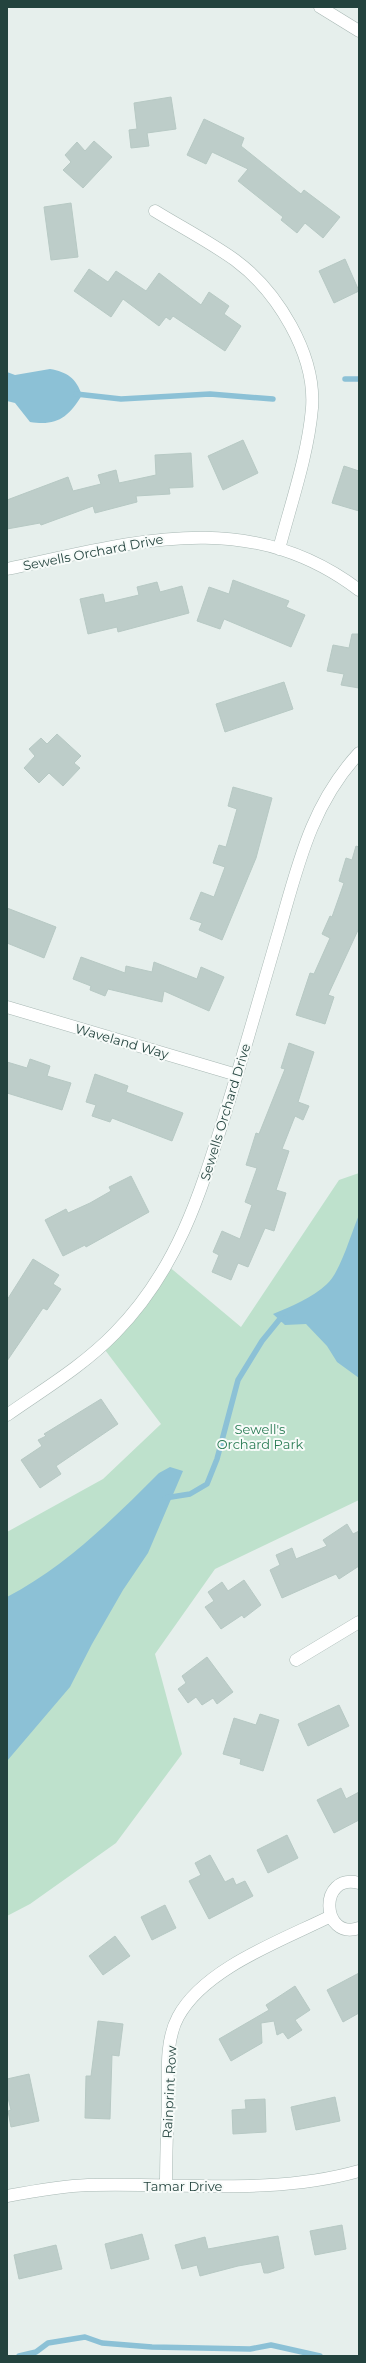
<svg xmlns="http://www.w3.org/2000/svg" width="366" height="2363" font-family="Montserrat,sans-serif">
	<rect width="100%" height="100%" fill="#e6efec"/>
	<!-- green -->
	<path fill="#bee1cc" d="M359,1173V1500L215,1569L155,1654L182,1754L116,1843L30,1904L7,1916V1532L103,1479L161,1424L102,1346L167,1265L241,1327L339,1180Z"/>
	<!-- water -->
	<path fill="#8cc1d6" d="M50,369C67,372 76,378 82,395C68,418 57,426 30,422L15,403L7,401V372L15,375Z
		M359,1215V1378L337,1362L327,1346L306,1324L285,1325L273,1314C292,1306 312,1298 327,1284C341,1271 351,1233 359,1215Z
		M170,1467L183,1471L148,1553L123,1590L92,1644L70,1687L7,1761V1597C66,1566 112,1520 159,1473Z"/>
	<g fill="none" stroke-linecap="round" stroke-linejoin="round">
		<!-- stream -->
		<path stroke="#8cc1d6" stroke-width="5.5" d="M345,379H359
			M76,394L121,399L210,394L273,399
			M165,1498L190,1494L207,1484L217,1459L238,1380L262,1341L279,1320L285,1318
			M19,2356L36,2352L48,2343L85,2337L102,2343L152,2347L250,2349L271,2345L320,2356"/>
	</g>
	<!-- building -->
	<path fill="#bdcdc9" stroke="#b7c9c4" d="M171,97L176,129L147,133L149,146L131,148L129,130L137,129L134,103Z
		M204,119L244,138L241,146L301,194L304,190L340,217L323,238L305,223L297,233L281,220L283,217L238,181L248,169L212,152L206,164L187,155Z
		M94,141L112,157L83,188L63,170L71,162L65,155L77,142L85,151Z
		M71,203L78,257L51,260L44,207Z
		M345,259L359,291L334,303L319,271Z
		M89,269L108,282L116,271L146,291L159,273L201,305L209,292L229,306L224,314L241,326L225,351L173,316L170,320L166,317L159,326L123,299L111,317L74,291Z
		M243,440L258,473L223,490L208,456Z
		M191,453L193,487L169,488L170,494L136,496L137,502L95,513L93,506L41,525L40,523L7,529V500L68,477L73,491L101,484L98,475L116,470L119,483L156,475L155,455Z
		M344,466L359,471V511L332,503Z
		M233,580L289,601L286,607L305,615L291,647L224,619L220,629L197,621L209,587L229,594Z
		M157,582L160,592L182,586L189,613L118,632L117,627L88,634L80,599L103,594L105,603L139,595L137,587Z
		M352,634H359V688L341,685L344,674L327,671L333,645L349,648Z
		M284,682L293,709L225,732L216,704Z
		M57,734L81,756L74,763L80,768L63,786L49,773L39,783L24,768L35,756L29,749L41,738L47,744Z
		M233,787L272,798L256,858L222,940L199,930L202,923L190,919L201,892L214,897L225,867L213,863L219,845L226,847L237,809L228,806Z
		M356,846L359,847V928L328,995L334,997L325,1024L296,1015L310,973L314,974L330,938L322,934L330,916L332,917L344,883L339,881L346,858L352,860Z
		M7,908L56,927L44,958L7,943Z
		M81,957L125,973L126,966L152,972L154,962L197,979L201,967L224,977L209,1011L164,991L162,1002L108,989L105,996L90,990L91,986L73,979Z
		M289,1043L314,1052L298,1102L309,1106L303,1120L295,1116L282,1149L289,1151L276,1190L286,1193L274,1231L265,1228L248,1267L238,1263L231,1280L212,1272L219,1255L213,1252L222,1231L240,1239L252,1205L245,1202L257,1168L246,1165L256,1133L259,1134L285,1069L281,1068Z
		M30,1059L50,1066L47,1076L71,1083L62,1110L7,1093V1062L27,1068Z
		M95,1074L128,1086L126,1092L183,1113L172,1141L112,1118L110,1122L92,1116L96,1105L86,1102Z
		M131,1176L149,1212L86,1247L85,1245L63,1256L45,1220L66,1209L68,1213L90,1203L111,1191L109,1187Z
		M33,1259L59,1275L53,1284L61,1289L47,1310L43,1308L7,1361V1300Z
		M101,1399L118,1424L56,1466L61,1474L40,1488L21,1460L42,1446L38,1440L46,1436L44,1434Z
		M347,1524L353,1534L359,1531V1566L339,1579L336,1574L282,1598L270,1570L280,1565L276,1555L292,1548L296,1559L327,1546L323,1540Z
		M244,1580L261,1605L244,1618L242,1615L221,1629L205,1607L214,1601L208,1592L222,1582L228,1591Z
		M207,1657L233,1692L217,1704L213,1698L202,1705L196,1697L188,1703L178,1689L186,1683L182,1676Z
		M339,1705L349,1726L308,1746L298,1724Z
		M260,1714L279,1720L263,1771L240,1764L241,1759L223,1754L234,1718L256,1725Z
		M341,1788L346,1799L359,1792V1820L334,1833L317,1800Z
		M287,1835L298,1858L268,1873L257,1850Z
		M210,1855L225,1882L233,1878L236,1885L245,1881L253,1896L209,1919L189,1881L201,1875L195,1863Z
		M165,1905L176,1928L152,1940L141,1917Z
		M115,1936L130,1956L103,1975L89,1956Z
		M359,1973V2013L343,2022L327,1990Z
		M295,1986L310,2010L295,2020L302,2030L288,2039L283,2032L277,2035L274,2021L261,2023L262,2043L231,2061L219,2039L269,2010L266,2005Z
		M98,2021L123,2024L119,2056L112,2055L110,2119L85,2118L86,2076H91Z
		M29,2074L39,2121L11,2127L8,2111L11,2110L7,2094V2079Z
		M335,2097L340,2121L296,2130L291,2107Z
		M265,2099L266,2132L233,2134L232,2110L246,2109L245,2100Z
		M342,2225L346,2249L315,2255L310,2231Z
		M142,2234L149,2259L111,2269L105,2244Z
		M278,2236L284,2268L268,2273H264L261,2262L238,2266L200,2276L197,2265L182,2269L175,2245L205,2237L208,2249Z
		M56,2245L62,2269L19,2279L14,2255Z"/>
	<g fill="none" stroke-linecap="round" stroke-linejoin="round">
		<defs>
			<path id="minor" d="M320,7L359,31
				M155,211C181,227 210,242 235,260C277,291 316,354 312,408C308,455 291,503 279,549
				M7,569C131,543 247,505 359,590
				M7,1007L237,1075
				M7,1415C44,1389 83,1366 115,1333C177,1270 200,1195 225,1114C244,1053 261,992 279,931C298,865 311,805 359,753
				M296,1660L359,1622
				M359,1883C318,1872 321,1941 359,1928
				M166,2186C166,2158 167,2129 168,2101C168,2074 165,2041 178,2017C204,1968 283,1940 331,1916
				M7,2196C34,2191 61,2186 88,2185C178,2182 271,2196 359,2171"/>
		</defs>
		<!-- minor casing -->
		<use href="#minor" stroke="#a8b8b4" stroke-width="13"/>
		<!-- minor -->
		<use href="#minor" stroke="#fff" stroke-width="12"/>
	</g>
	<g text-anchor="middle" stroke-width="4" stroke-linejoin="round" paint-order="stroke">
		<!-- street labels -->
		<g font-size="13" fill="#23433e" stroke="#f7fbf9">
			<text transform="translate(93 552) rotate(-11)" y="5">Sewells Orchard Drive</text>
			<text transform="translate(122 1041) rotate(16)" y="5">Waveland Way</text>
			<text transform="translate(225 1112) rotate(-73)" y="5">Sewells Orchard Drive</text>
			<text transform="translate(169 2092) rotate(-87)" y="5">Rainprint Row</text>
			<text x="183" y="2191">Tamar Drive</text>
		</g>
		<!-- park labels -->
		<g font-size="13" fill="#2a7c54" stroke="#f7fbf9">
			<text x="260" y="1434">Sewell's<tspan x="260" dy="15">Orchard Park</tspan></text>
		</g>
	</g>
	<!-- border -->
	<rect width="366" height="2363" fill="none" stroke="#23433e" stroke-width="16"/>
</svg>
